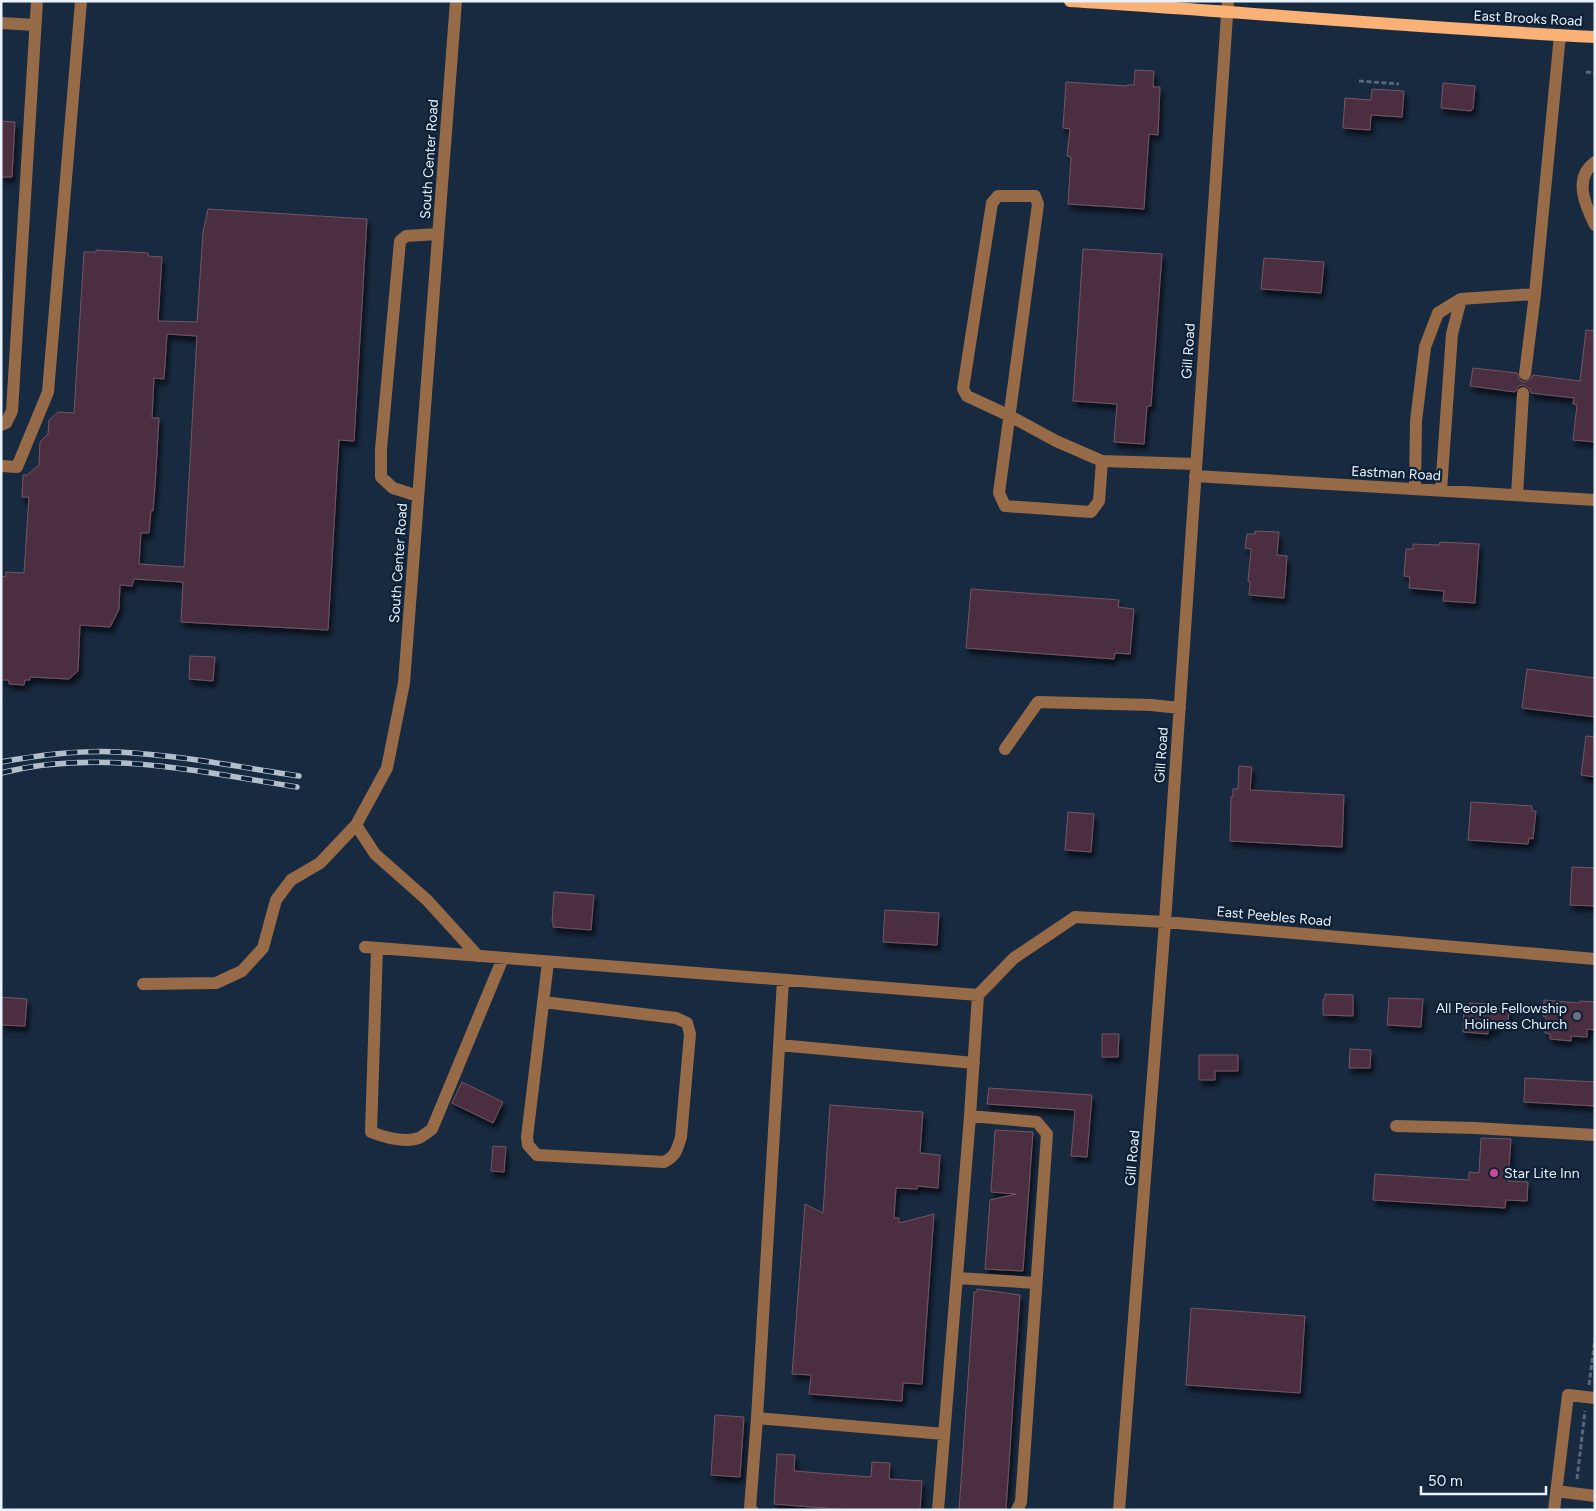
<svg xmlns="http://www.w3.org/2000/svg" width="1596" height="1511" font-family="Figtree,sans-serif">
	<defs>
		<filter id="shadow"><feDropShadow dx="3" dy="5.5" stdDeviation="2.5" flood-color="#0009"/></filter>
	</defs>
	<rect width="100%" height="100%" fill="#182a40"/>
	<!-- building -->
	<path fill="#4b2f3f" stroke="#735565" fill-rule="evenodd" filter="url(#shadow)" d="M1135,70L1154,71L1153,87H1160L1158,135L1149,134L1144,209L1068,204L1071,157L1067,156L1070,129L1063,128L1066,82L1127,86V85H1134Z
		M1443,83L1475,86L1473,109H1472L1471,111L1441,108Z
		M1372,89L1404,91L1402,117L1371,115L1370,130L1343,128L1345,98L1371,100Z
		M1,121L15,122L12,177H1Z
		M208,209L367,219L354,441L339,440L328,630L181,622L183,582L134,579L132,586L120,585L119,609L110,627L80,625L78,671L69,679L30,677V680H25L24,685L9,684V680H1V576L6,577V572L24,573L29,497H22L23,475H27L39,465L40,442L48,434L49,420L58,412L74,413L84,252H96V250L148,253V256L162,257L158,321L197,322L203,232ZM167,334L197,336L184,567L139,564L141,533H149L151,510L153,511L155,486L159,418H152L154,378L164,379Z
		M1083,249L1162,254L1151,406H1147L1144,444L1114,442L1117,404L1073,401Z
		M1264,258L1324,262L1321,293L1261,289Z
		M1586,330L1595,331V442L1573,440L1577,405L1573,404L1574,398L1531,393L1530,389L1524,385L1519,386L1515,392L1470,386L1473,368L1517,373L1520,380L1524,382L1531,379L1533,375L1580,381Z
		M1255,531L1279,532L1277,555L1287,556L1284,598L1249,595L1250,582L1248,581L1251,549L1245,548L1247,534H1255Z
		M1440,542L1479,544L1475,603L1443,601L1444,591L1409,588L1410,577L1404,576L1406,549H1413V544L1439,545Z
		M971,589L1119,600L1118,607L1134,609L1130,654L1115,653L1114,659L966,648Z
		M190,656L215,657L213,681L189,679Z
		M1527,669L1595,678V717L1522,708Z
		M1586,736L1595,737V777L1581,775Z
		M1239,766L1252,767L1250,790L1344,795L1342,847L1230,841L1231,797H1233V789H1238Z
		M1471,802L1532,806V811H1536L1533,839L1529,838L1528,844L1468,840Z
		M1068,812L1094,814L1091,852L1065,850Z
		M1572,867L1595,868V906L1570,905Z
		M554,892L594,895L591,930L553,927V923L552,922Z
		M885,910L939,913L937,945L883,942Z
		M1325,994L1353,995V1016L1323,1015V999H1325Z
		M1,997L27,999L25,1026L1,1025Z
		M1389,998L1423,999L1421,1027L1387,1025Z
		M1544,1000L1580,1003V1001L1595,1002V1030L1587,1029V1037L1571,1036V1041L1550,1039V1034L1545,1033L1546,1017L1543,1016Z
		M1469,1003L1492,1004V1008L1509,1009L1508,1024L1496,1023V1029H1488V1034L1463,1032L1464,1005L1469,1006Z
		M1102,1034H1119L1118,1057H1102Z
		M1350,1049L1371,1050L1370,1068H1349Z
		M1199,1055H1238V1071H1215V1080H1199Z
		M1525,1078L1595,1082V1106L1524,1102Z
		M462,1082L503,1102L493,1123L452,1103Z
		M989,1088L1092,1095L1087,1157L1071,1156L1075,1110L987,1104Z
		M830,1105L923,1112L920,1153L940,1155L938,1188L917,1186V1189L896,1188L894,1218H899V1223L934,1214L922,1384L903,1383L902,1401L809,1394L811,1375L792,1374L805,1204L823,1213Z
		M995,1130L1033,1132L1023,1271L985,1269L990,1200L1016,1194L991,1192Z
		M1481,1138L1511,1139L1508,1181L1528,1182L1527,1201L1506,1200L1505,1208L1373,1200L1375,1174L1469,1180V1172L1479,1173Z
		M493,1146L506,1147L504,1172L491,1171Z
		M977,1289L1020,1295L1006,1510H959L974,1292H977Z
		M1191,1308L1305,1316L1300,1393L1186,1385Z
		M715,1415L744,1417L740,1477L711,1475Z
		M777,1454L795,1455L794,1471L871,1477L872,1462L890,1463L889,1479L922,1481L920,1510H848L774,1504Z"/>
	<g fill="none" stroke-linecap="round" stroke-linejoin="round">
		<!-- path -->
		<path stroke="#58677a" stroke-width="3" stroke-dasharray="5 2.5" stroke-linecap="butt" d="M1586,72L1595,73
			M1359,81L1399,84
			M1589,1385L1595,1339
			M1577,1479L1585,1411"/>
		<!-- minor -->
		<path stroke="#976b47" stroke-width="12" d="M1,23L35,25
			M1595,162C1573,178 1585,205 1595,225
			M1525,374L1535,294L1560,35
			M1,425L6,423L12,411L37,1
			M1102,461L1056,441L1010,416L967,396L963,389L992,203L998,196H1035L1038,204L999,493L1005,506L1091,512L1099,501L1102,461L1196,464
			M1,466L17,467L48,392L81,1
			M1195,476L1595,500
			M1415,489L1416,421L1425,347L1438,313L1461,299L1535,294
			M1441,490L1452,334L1461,299
			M1517,495L1523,393
			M418,496L393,488L381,477V449L400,241L406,236L438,234
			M1005,749L1038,702L1151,705L1180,708
			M356,825L375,854L427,900L478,956
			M365,947L978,995
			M377,948L371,1132C386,1138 403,1143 419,1138C423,1136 428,1132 432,1129L503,958
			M783,980L757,1418L944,1434
			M143,984L216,983L242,971L263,948L276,900L291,880L320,863L356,825L387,768L404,683L456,1
			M978,995L1014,958L1075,917L1165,922L1595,959
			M543,1002L676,1018L687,1023L690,1034L681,1137C677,1150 676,1156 664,1162L537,1155L528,1145L527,1137L548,962
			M779,1045L974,1063
			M970,1116L1037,1122L1047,1134L1021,1502L1017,1510
			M1396,1126L1475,1128L1595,1135
			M957,1278L1036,1283
			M1556,1491L1595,1496
			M752,1510L750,1508L757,1418
			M938,1510L970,1116L978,995
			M1119,1510L1165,922L1228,1
			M1554,1510L1568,1395L1595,1398"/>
		<!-- major -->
		<path stroke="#f9b175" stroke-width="12" d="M1070,1C1245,12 1420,28 1595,37"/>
		<defs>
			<path id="rail" d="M1,762C40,755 79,750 118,752C179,755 239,767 299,776
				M1,773C99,748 200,772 297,787"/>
		</defs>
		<!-- rail casing -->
		<use href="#rail" stroke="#b2becc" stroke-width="5.5"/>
		<!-- rail -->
		<use href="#rail" stroke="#0e2035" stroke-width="4" stroke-dasharray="11" stroke-linecap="butt"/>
	</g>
	<!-- markers -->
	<circle fill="#6b7280" stroke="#0e2035" stroke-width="2" cx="1577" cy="1016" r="5"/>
	<circle fill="#d1479c" stroke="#0e2035" stroke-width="2" cx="1494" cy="1173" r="5"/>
	<g text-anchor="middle" stroke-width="4.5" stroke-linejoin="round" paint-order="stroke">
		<!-- street labels -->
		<g font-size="14" fill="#e9f3fe" stroke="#0e2035">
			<text transform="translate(1528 18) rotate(3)" y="5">East Brooks Road</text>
			<text transform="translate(429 159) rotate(-86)" y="5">South Center Road</text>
			<text transform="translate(1188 351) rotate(-86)" y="5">Gill Road</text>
			<text transform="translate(1396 473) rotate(3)" y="5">Eastman Road</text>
			<text transform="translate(398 563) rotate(-86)" y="5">South Center Road</text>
			<text transform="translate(1161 755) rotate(-86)" y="5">Gill Road</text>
			<text transform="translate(1274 916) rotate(5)" y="5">East Peebles Road</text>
			<text transform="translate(1132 1158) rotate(-85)" y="5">Gill Road</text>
		</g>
		<!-- poi labels -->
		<g font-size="14" fill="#e9f3fe" stroke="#0e2035" text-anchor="end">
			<text x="1567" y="1013">All People Fellowship<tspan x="1567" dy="16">Holiness Church</tspan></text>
			<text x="1504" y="1178" text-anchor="start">Star Lite Inn</text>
		</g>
	</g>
	<!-- border -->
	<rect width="1596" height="1511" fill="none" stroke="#e9f3fe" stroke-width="5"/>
	<!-- scale -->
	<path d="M1421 1486v8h125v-8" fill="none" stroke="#e9f3fe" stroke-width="2.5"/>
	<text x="1428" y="1486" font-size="15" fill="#e9f3fe" stroke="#0e2035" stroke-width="4" paint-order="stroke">50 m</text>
</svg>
